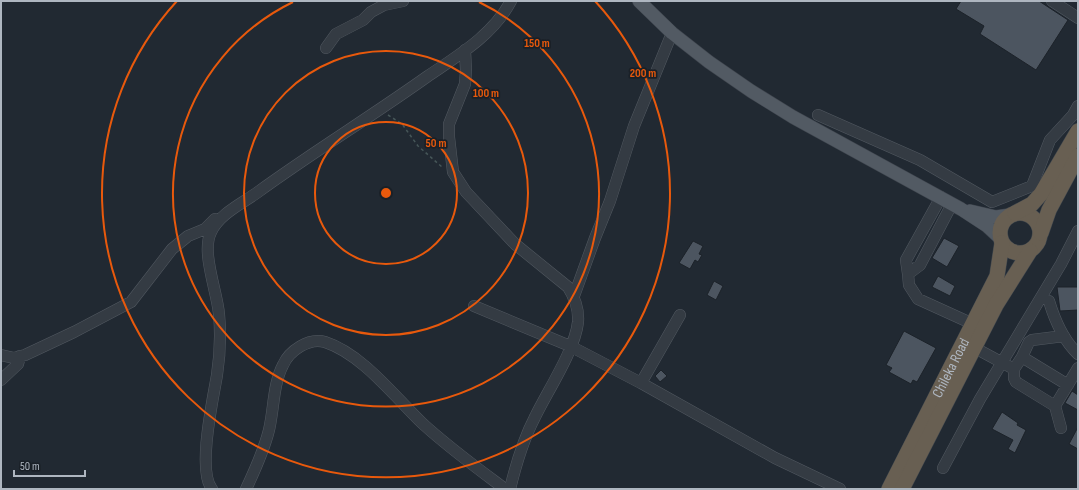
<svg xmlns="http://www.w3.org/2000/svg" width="1079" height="490" font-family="'Sofia Sans Condensed',sans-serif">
	<rect width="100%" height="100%" fill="#212932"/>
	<!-- building -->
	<path fill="#4c5560" stroke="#1c2229" d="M961,1H1039L1068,20L1036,70L980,34L984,26L956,9Z
		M944,238L959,246L947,267L932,258Z
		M693,241L703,246L699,254L702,255L698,262L695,260L690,269L679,263Z
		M938,276L955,286L950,296L932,287Z
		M714,281L723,286L716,300L707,295Z
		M1057,287H1078V310L1060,311Z
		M904,331L936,348L917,382L913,380L911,384L889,372L892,368L886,365Z
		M661,370L667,376L660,382L655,376Z
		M1072,391L1078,395V410L1065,403Z
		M1002,412L1018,423L1017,425L1026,430L1015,453L1008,449L1013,440L992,429Z
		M1078,427V449L1069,444Z"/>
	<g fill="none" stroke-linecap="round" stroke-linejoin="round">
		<defs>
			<path id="minor" d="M1052,1L1078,18
				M326,48L336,34L363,20L371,12L384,5L403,1
				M465,50L466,70L465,84L449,124V137L453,172L466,192L515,244L568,287C575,298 579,309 578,322C575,350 548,390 535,417C523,440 516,464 510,489
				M818,115L920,160L992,202L1032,186L1050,140L1073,115L1078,106
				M952,204L920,265L908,274L909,285L918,299L973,324
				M908,274L906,260L941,197
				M574,296L595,238L610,201L634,126L672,33
				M1049,301C1055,321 1063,340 1078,354
				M474,306L570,346L641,383L775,458L840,489
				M975,348L1014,369V378L1016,382L1055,406L1061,428
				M1,355L14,358L25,355L74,332L131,302L172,249L188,236L205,229L215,219
				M1022,357L1029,342L1032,340L1064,336
				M1014,369L1022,357L1068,385
				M1,380L18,364L20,356
				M641,383L680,315
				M1055,406L1078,368
				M943,468L980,399L1061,264L1078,231
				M212,489C197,471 213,399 217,375C220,355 221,335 219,314C217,291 201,252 211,232C219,214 243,203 258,192C313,152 372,116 428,76C459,55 493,35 511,1
				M246,489C255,470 264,450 269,430C274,409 273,384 283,365C289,351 309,337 325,342C362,354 394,396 422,423C448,447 477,468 505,489"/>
			<path id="major" d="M639,1L672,33L709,62L751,91L793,117L961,209L987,226L1000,238
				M970,211L996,217L1010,215"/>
			<g id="highway">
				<circle cx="1020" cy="233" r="20"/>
				<path d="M1015,213L1032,204L1041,194L1078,131"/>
				<path d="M1041,233L1049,210L1078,156"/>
				<path id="s1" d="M889,489L997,276L1002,243"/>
				<path d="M902,489L996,305L1030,251"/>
			</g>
		</defs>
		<!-- minor casing -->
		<use href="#minor" stroke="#525961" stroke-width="12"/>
		<!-- major casing -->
		<use href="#major" stroke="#3e444d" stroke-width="14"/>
		<!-- highway casing -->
		<use href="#highway" stroke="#3f464d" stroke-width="16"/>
		<!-- path -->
		<path stroke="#465658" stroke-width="1.5" stroke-dasharray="3 3" stroke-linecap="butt" d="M388,115L402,124L418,146L442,167"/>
		<!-- minor -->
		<use href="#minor" stroke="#343b43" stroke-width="11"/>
		<!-- major -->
		<use href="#major" stroke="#525a63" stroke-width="13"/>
		<!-- highway -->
		<use href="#highway" stroke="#685f52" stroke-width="15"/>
	</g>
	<!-- distance rings -->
	<g fill="none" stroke="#e8590c" stroke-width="2">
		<circle cx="386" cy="193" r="71"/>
		<circle cx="386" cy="193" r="142"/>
		<path d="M479 2A213 213 0 1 1 293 2"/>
		<path d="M595 1A284 284 0 1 1 177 1"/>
	</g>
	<g text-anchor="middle" stroke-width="3.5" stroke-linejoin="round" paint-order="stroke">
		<!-- street labels -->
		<g font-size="15" fill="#aeb6c0" stroke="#1a2027">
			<text dy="5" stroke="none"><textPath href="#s1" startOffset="136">Chileka Road</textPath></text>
		</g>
	</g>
	<circle cx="386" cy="193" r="6" fill="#e8590c" stroke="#1a2027" stroke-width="2"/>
	<g font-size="12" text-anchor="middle" font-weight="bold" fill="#e8590c" stroke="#1a2027" stroke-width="3.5" stroke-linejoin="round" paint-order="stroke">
		<text x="537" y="47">150 m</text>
		<text x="643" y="77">200 m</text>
		<text x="486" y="97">100 m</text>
		<text x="436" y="147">50 m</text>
	</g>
	<!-- border -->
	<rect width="1079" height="490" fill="none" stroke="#aeb6c0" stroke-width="4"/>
	<!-- scale -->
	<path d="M14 470v6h71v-6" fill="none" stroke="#aeb6c0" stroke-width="2"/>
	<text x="20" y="470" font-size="12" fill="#aeb6c0" stroke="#1a2027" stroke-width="3" paint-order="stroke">50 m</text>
</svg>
